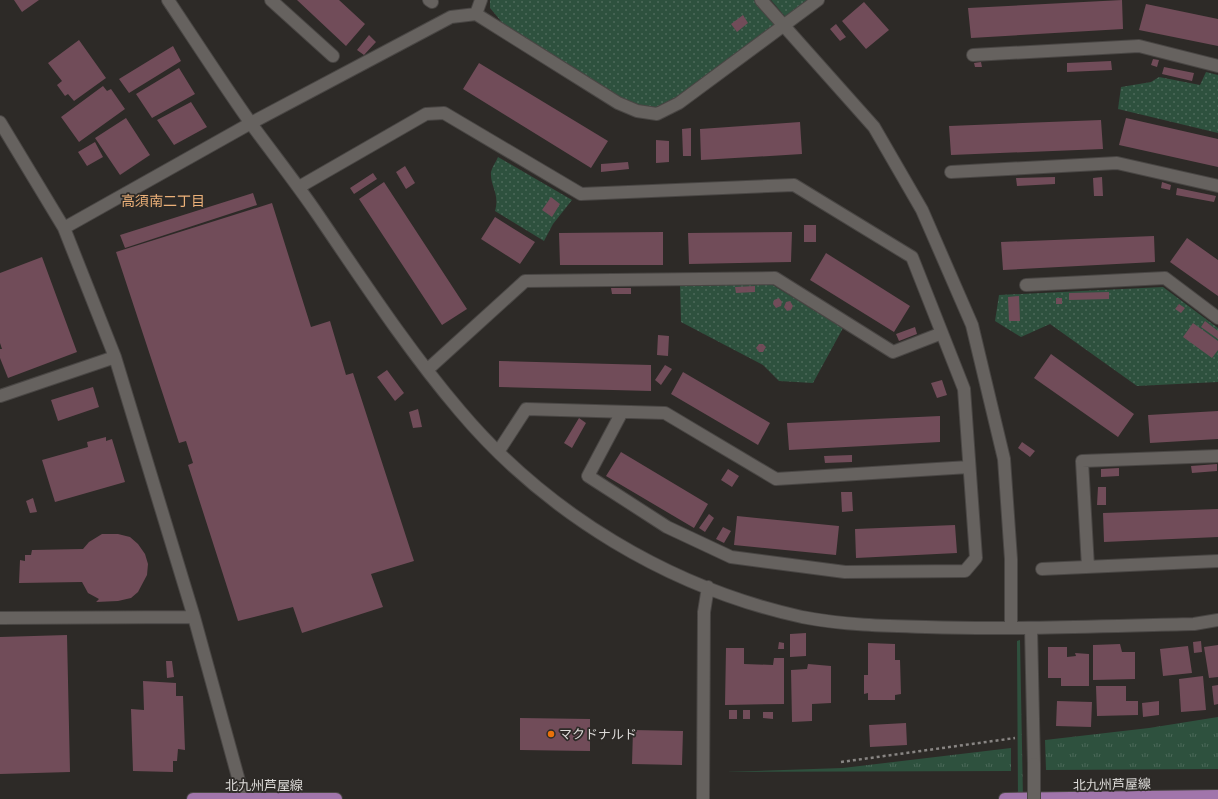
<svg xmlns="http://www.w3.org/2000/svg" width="1218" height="799" font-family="Overpass,'Noto Sans JP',sans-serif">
	<defs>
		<pattern id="grass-tufts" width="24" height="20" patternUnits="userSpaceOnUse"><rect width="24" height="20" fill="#2e513e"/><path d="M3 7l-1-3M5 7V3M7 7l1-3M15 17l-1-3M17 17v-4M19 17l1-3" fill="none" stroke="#4c6959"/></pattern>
		<pattern id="park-dots" width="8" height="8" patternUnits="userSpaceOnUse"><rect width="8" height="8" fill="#2e513e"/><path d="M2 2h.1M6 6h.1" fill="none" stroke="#4c6959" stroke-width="1.8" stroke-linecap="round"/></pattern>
	</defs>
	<rect width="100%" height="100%" fill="#2d2a27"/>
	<!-- grass -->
	<path fill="url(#grass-tufts)" d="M1020,640L1023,799H1018L1017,641Z
		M1218,717V769L1046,770L1045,740L1149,728Z
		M1011,748V771L724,772L843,768Z"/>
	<!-- park -->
	<path fill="url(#park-dots)" d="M490,0H757L778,25L677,100L656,109L640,106L622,99L505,26L490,8Z
		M771,0H812L787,19Z
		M1206,72L1218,75V133L1118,109L1121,87L1151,82L1159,77L1200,85Z
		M498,157L572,200L553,224L544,241L495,211C500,193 490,187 491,172C492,167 496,162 498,157Z
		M771,284L843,328L813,383L779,381L763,365L681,322L680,286Z
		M1163,287L1218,328V382L1137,386L1050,324L1021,337L995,321L999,295Z"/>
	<!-- building -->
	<path fill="#714c59" d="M14,0H39L22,12Z
		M297,0H339L365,24L346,46Z
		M1122,0L1123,29L971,38L968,8Z
		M864,2L889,30L866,49L842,21Z
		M1146,4L1218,19V46L1139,30Z
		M743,15L748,23L737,32L731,24Z
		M836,24L846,37L840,41L830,29Z
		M369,35L376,42L364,55L357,50Z
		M79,40L106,78L74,101L68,94L65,96L57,85L62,81L48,63Z
		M173,46L181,61L129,93L119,79Z
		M1153,59L1159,60L1157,67L1151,65Z
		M1111,61L1112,70L1067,72V63Z
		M981,62L982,67H975L974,63Z
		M479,63L608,141L591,168L463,89Z
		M1164,67L1194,73L1192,81L1162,74Z
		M179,68L195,94L152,118L136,94Z
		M103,86L107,91L111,89L125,109L79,142L61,117Z
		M191,102L207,127L174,145L157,120Z
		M126,118L150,155L120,175L95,138Z
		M1126,118L1218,139V167L1119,145Z
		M1101,120L1103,149L951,155L949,126Z
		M800,122L802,154L701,160L700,129Z
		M691,128V156H683L682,129Z
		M656,140L669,141V162L656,163Z
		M95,142L103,157L87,166L78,152Z
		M628,162L629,169L601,172V164Z
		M405,166L415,183L406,189L396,172Z
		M373,173L377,179L354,194L350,188Z
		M1055,177V184L1017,186L1016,178Z
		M1102,177L1103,196H1094L1093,178Z
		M384,182L467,309L442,325L359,199Z
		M1162,182L1171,185L1170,190L1161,188Z
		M1177,188L1216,196L1214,202L1176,195Z
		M253,193L257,205L125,248L120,235Z
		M551,197L560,204L552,217L542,210Z
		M272,203L311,327L330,321L346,375L353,373L414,561L371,574L383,607L302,633L293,607L238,621L188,465L193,463L186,441L179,443L116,252Z
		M495,217L535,242L520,264L481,239Z
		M804,225H816V242H804Z
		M663,232V265H560L559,233Z
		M792,232L791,262L689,264L688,233Z
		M1154,236L1155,262L1003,270L1001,242Z
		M1187,238L1218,260V296L1170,262Z
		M826,253L910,306L894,332L810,280Z
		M42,257L77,352L8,378L0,358V349H2L0,343V273Z
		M755,286V292L736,293L735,287Z
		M611,288H631V294H612Z
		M1109,292V299L1069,300V293Z
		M1019,296L1020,321H1009L1008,297Z
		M779,298L782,302L781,306L776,308L773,304L774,300Z
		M1056,298H1062V304H1056Z
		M790,301L793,306L791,310L787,311L784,307L786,302Z
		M1179,304L1185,308L1181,313L1175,309Z
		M1205,321L1218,331V339L1201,327Z
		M1193,323L1218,341V350L1212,358L1183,337Z
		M915,327L917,334L899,341L896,334Z
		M658,335L669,336L668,356L657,355Z
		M759,344H763L766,347L763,352H759L756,348Z
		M1051,354L1134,414L1118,437L1034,378Z
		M499,361L651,365V391L499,387Z
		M665,365L672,369L661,385L655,380Z
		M387,370L404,393L395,401L377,377Z
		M683,372L770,423L758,445L671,394Z
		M942,380L947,395L937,398L931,383Z
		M93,387L99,407L58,421L51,400Z
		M418,409L422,427L413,428L409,412Z
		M1218,411V439L1150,443L1148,415Z
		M940,416V442L789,450L787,423Z
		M579,418L586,423L572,448L564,443Z
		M106,437V441L112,439L125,482L55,502L42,460L88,447L87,442Z
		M1022,442L1035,451L1030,457L1018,448Z
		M621,452L708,504L694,528L606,476Z
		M852,455V462L825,463L824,456Z
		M1217,464V471L1192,473L1191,466Z
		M1119,468V476L1101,477V469Z
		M728,469L739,476L732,487L721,480Z
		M1098,487H1106V505H1097Z
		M841,492H852L853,511L842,512Z
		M33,498L37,512L30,513L26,501Z
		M1218,509V537L1104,542L1103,513Z
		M709,514L714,518L705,532L699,528Z
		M737,516L839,526L836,555L734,545Z
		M955,525L957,553L856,558L855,529Z
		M723,527L731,531L724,543L716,539Z
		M102,534H118L130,537L138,544L145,554L148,564L147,575L138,592L131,598L118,601L96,602L99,599L88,593L82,582L19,583L20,560L25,561V555H31L32,550L83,549L89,542Z
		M806,633V656L790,657V634Z
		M67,635L70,772L0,774V637Z
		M1201,641L1202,652L1194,653L1193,642Z
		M779,642L784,643V649H778Z
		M868,643L895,644V660H900L901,694L895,695V700H868V693L864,694V675H868Z
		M1120,644L1122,652H1135V679L1093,680V645Z
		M1218,645V677L1209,678L1204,647Z
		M1188,646L1192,673L1163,676L1160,649Z
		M1048,647H1067V657L1076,656L1075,653L1089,654V686H1061V678H1048Z
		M726,648H744V664L773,665L774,658H784V704L725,705Z
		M166,661H172L174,677L167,678Z
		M808,664L831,666V703L812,704V721L792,722L791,670L807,669Z
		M1203,676L1206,710L1181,712L1179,679Z
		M143,681L176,683V696H183L185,750L178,749L177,761H173V772L133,771L131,709L144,710Z
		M1218,685V704L1214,705L1212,686Z
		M1096,686H1126V701H1138V715L1097,716Z
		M1057,701L1092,702L1091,727L1056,726Z
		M1159,701V715L1143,717L1142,703Z
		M729,710H737V719H729Z
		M743,710H750V719H743Z
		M763,712H773V719L763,718Z
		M520,718L590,719V751L520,750Z
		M906,723L907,745L870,747L869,725Z
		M633,730L683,731L682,765L632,764Z"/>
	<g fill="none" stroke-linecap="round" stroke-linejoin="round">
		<defs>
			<path id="minor" d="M168,0C196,42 223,84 252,125C274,155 297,184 318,215C363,281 408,350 460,411C547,514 670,588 802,617C843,625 884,626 926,627C1015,630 1105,626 1194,624L1218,620
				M271,0L333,56
				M429,0L432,2
				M761,0L874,127L922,210L972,325L1004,459L1011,559V628
				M476,14L481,0
				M973,55L1139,46L1218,66
				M0,122L64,228L115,357L194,617L244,799
				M951,172L1117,163L1218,186
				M299,187L426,114L444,113L581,194L794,185L912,257L964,389L976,558L965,571L845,572L731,557L667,527L588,476L622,412
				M64,228L251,123L451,17L476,14L618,103L637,111L657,114L679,103L818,0
				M1026,285L1165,278L1218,318
				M427,370L525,281L775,278L893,352L942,333
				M0,396L115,357
				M498,452L526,409L665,413L776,479L969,467
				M1088,567L1082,461L1218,456
				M1042,569L1218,561
				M0,618L194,617
				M1031,628L1034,764
				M703,799L704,612L708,587"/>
			<path id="major" d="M193,799H336
				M1005,799L1218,796"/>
		</defs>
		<!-- minor casing -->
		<use href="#minor" stroke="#494644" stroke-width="14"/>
		<!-- major casing -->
		<use href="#major" stroke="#494644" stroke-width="14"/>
		<!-- path -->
		<path stroke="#888583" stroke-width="2.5" stroke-dasharray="3 3" stroke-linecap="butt" d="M841,762L1015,738"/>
		<!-- minor -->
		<use href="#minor" stroke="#66625f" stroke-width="12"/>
		<!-- major -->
		<use href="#major" stroke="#a175ab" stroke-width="12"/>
		<defs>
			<path id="minor-bridge" d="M1034,764V799"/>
		</defs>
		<!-- minor-bridge casing -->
		<use href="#minor-bridge" stroke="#494644" stroke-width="14" stroke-linecap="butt"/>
		<!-- minor-bridge -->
		<use href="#minor-bridge" stroke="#66625f" stroke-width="12"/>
	</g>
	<!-- markers -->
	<circle fill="#e8710a" stroke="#2d2a27" stroke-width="1.5" cx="551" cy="734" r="4"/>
	<g text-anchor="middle" stroke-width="3.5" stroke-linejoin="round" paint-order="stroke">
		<!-- poi labels -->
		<g font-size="13" fill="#dddbd9" stroke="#2d2a27" text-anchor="start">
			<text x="559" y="739">マクドナルド</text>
		</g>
		<!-- street labels -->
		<g font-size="13" fill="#dddbd9" stroke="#2d2a27">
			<text transform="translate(1112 784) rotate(-1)" y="5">北九州芦屋線</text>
			<text x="264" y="790">北九州芦屋線</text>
		</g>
		<!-- neighbourhood labels -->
		<g font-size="14" fill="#ecb179" stroke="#2d2a27">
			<text x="163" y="206">高須南二丁目</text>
		</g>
	</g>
</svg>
